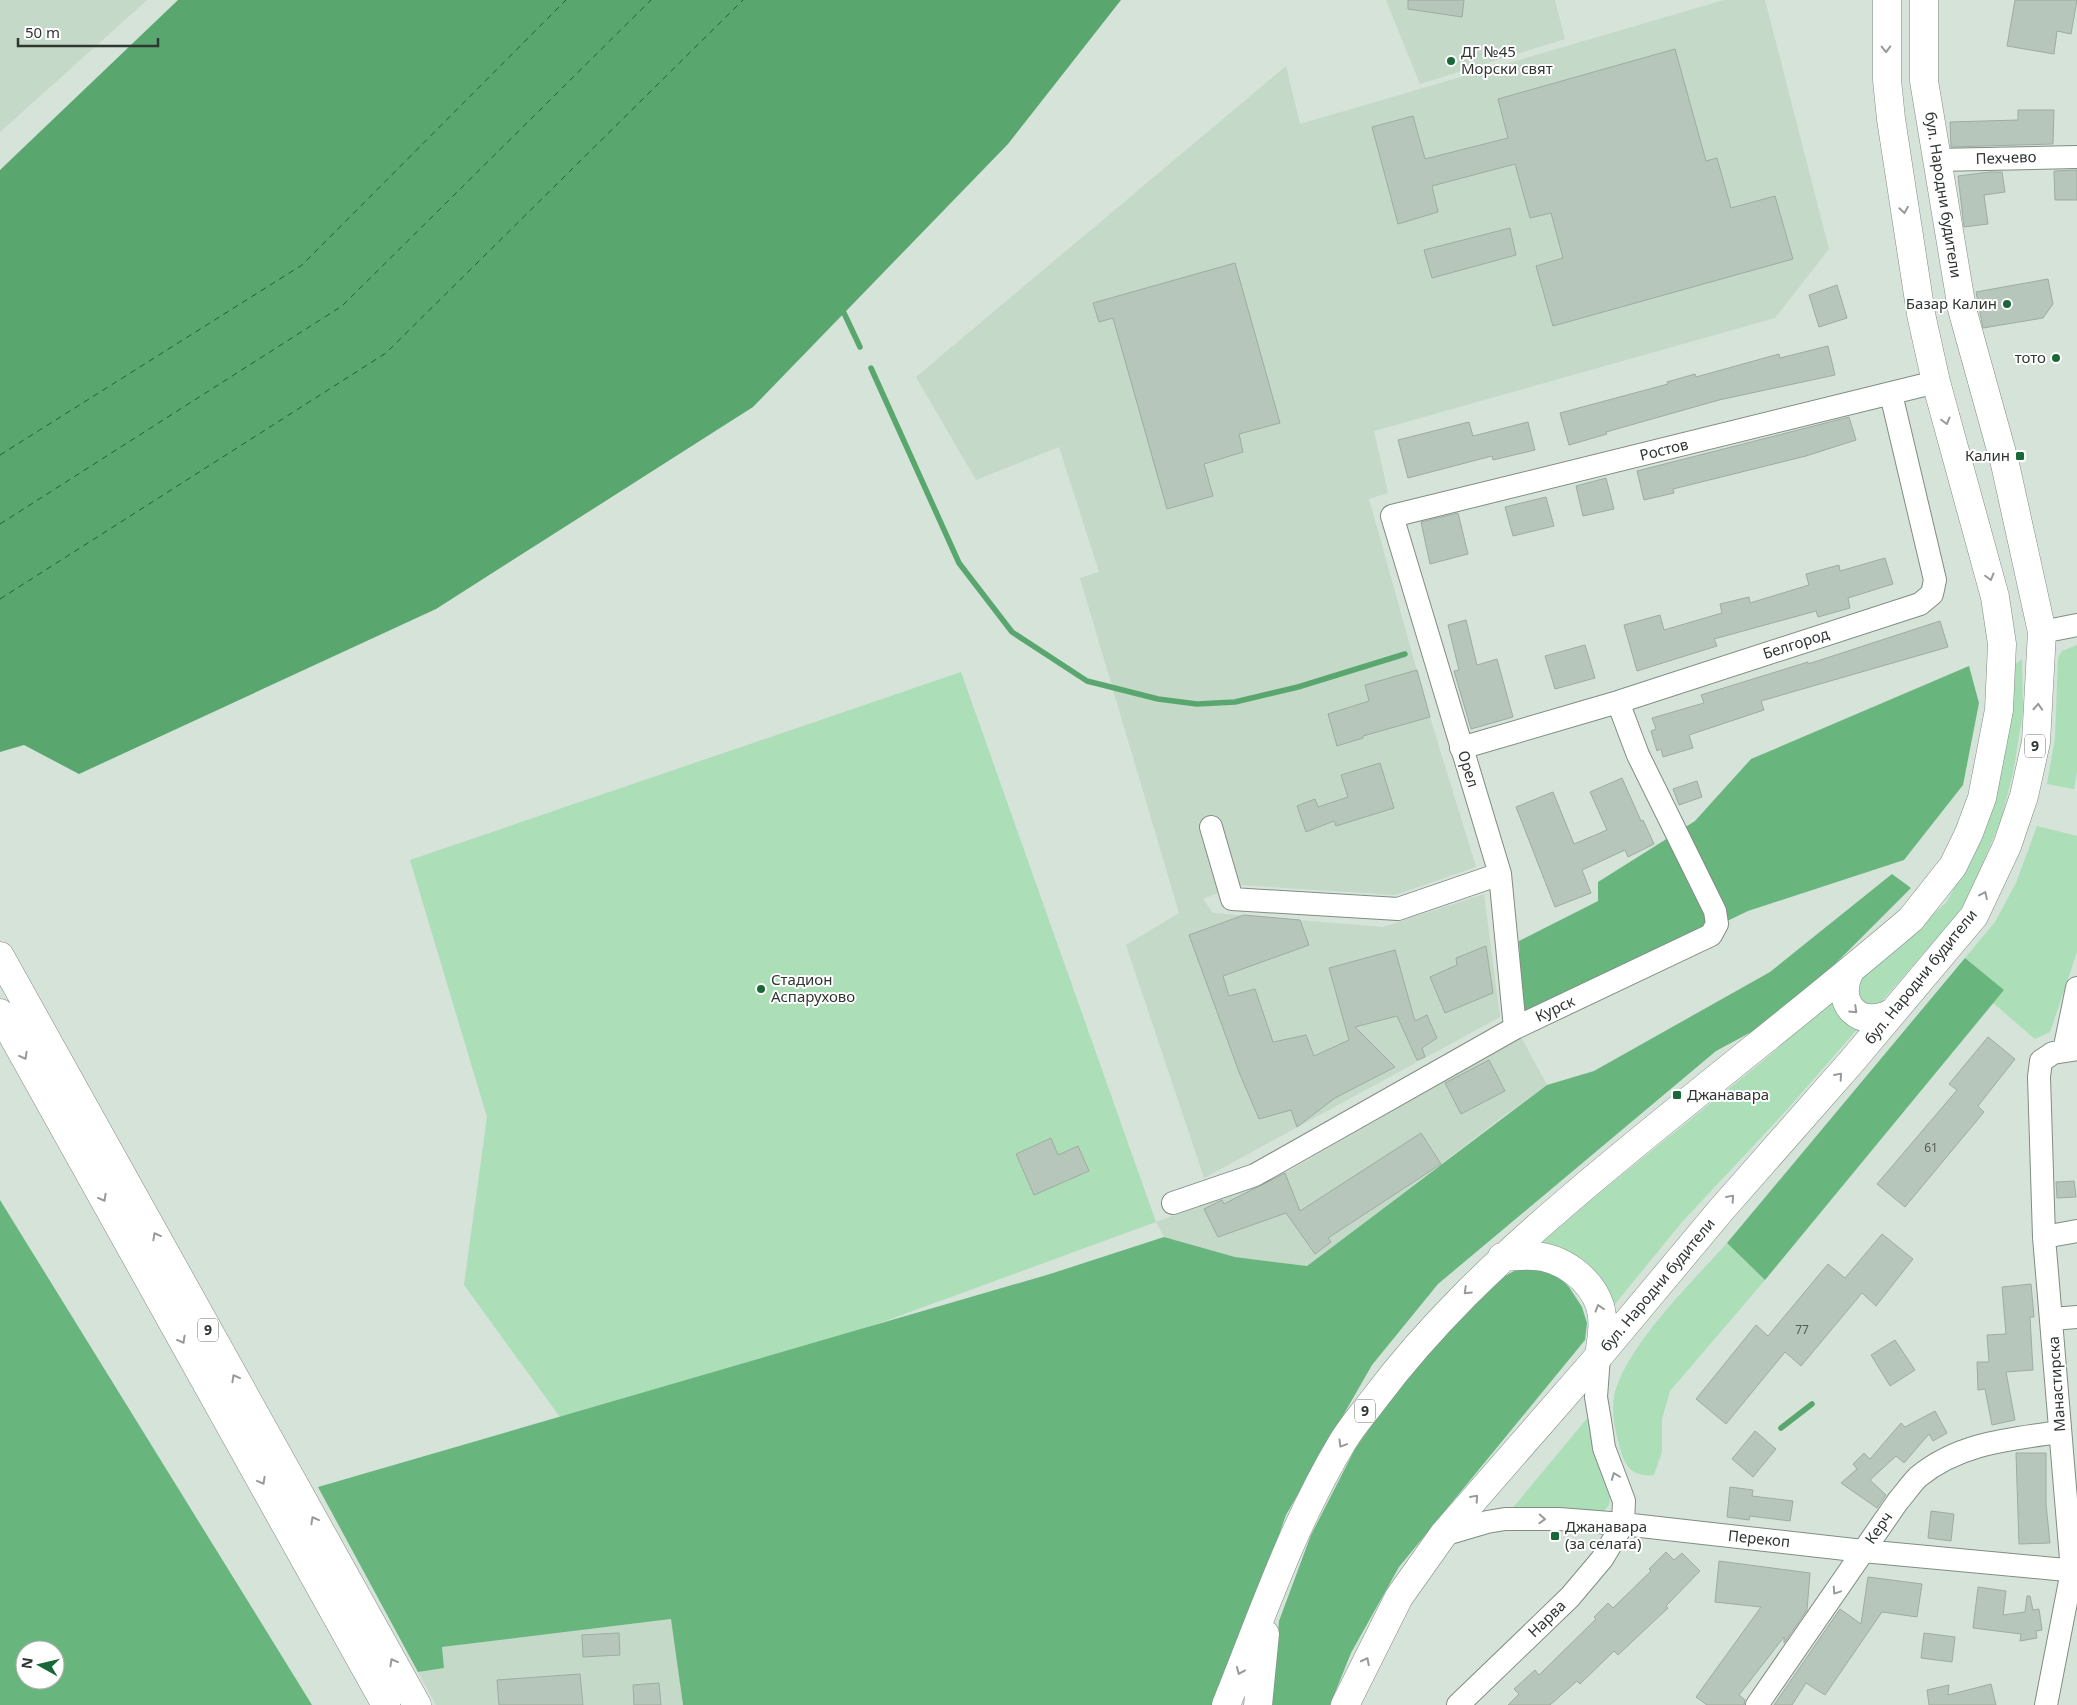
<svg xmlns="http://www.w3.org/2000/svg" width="2077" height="1705" font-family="'Noto Sans',sans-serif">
	<rect width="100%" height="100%" fill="#d5e3d8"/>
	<!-- built -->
	<path fill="#c4d9c8" d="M0,0H147L0,132Z
		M1386,0H1555L1565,39L1420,84Z
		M1724,0H1765L1829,249L1775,318L1374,431L1388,493L1369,499L1430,717L1476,867L1395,895L1239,885L1203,899L1213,913L1383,927L1484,894L1500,1017L1204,1178L1126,945L1179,913L1080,578L1099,572L1059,447L976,480L916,377L1286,66L1300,124Z
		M1521,1037L1547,1085L1505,1115L1307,1266L1235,1257L1164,1237L1156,1222L1278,1177Z
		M672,1619L683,1705H436L418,1672L444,1668L442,1647Z"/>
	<!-- green -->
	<path fill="#acdeb8" d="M2077,645V771L2074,789L2047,784L2055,738L2058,658L2062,651Z
		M2022,659L2023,712L2013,773L2001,820L1965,906L1784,1113L1682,1222L1611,1309L1606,1286L1588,1265L1542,1242L1597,1195L1763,1061L1946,903L1967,865L2013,666Z
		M961,672L1156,1222L573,1435L464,1285L487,1117L410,860Z
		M2037,826L2077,836V952L2050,1032L2035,1039L1993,1003L2004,990L1965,958L1995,922L2016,883Z
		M1727,1243L1765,1280L1670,1391L1662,1419V1452L1654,1475C1635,1477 1626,1469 1621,1452C1616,1434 1610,1410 1615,1392C1629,1343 1693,1281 1727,1243Z
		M1590,1415L1610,1496L1609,1505L1603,1512L1511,1510Z"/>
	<!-- forest -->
	<path fill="#68b67e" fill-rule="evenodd" d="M1969,666L1979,703L1963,785L1904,860L1748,911L1523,1019L1519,941L1598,901V882L1695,821L1751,759Z
		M1892,874L1911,888L1823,976L1766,1024L1716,1051L1438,1284L1372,1365L1286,1515L1219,1705H683L671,1619L442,1647L444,1668L418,1672L318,1487L1050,1274L1164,1237L1235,1257L1307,1266L1547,1085L1594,1071L1770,972Z
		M1965,958L2004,990L1765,1280L1727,1243Z
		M0,1200L312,1705H0ZM25,1650H55V1680H25Z
		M1530,1267L1555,1273L1569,1287L1582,1307L1587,1323L1585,1340L1399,1567L1351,1653L1330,1705H1272L1279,1621L1311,1535L1355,1449L1410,1371L1498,1280L1514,1271Z"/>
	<!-- water -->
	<path fill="#59a76f" d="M178,0H1121L1008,144L753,407L436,609L79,774L24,745L0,752V170Z"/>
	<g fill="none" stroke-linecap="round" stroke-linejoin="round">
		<!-- stream -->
		<path stroke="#59a76f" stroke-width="5.5" d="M844,313L860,347
			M871,368L959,563L1012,632L1087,681L1158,699L1197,704L1235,702L1298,687L1405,654
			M1781,1428L1812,1404"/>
		<!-- ferry -->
		<path stroke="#106935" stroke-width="1" stroke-dasharray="6 5" stroke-linecap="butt" d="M0,455L302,265L566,0
			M0,524L342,306L651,0
			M0,599L386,353L743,0"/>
	</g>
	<!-- building -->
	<path fill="#b7c6ba" stroke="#9eaca1" d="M1408,0H1464L1462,17L1408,9Z
		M2015,0H2077L2071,34L2057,31L2054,54L2007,46Z
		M1675,49L1706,161L1717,158L1731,208L1775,196L1793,259L1553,326L1536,266L1563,258L1551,213L1530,218L1515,164L1432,186L1438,212L1398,224L1372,127L1413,116L1425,159L1508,138L1498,99Z
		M2018,110H2054L2053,144L1951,147L1950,122L2018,120Z
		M2077,170V200H2055L2054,171Z
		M1989,172H2002L2005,192L1984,195L1988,224L1964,227L1958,176Z
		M1510,228L1516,255L1432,278L1424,250Z
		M1235,263L1280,423L1239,434L1243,452L1204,464L1213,496L1167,509L1113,318L1099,322L1093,303Z
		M2048,279L2053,304L2043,318L1983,328L1976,292Z
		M1837,285L1847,318L1819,327L1809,295Z
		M1828,346L1835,375L1719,400L1606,432L1607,434L1569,445L1560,413L1668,384L1667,382L1695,374L1696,377L1779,354L1780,358Z
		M1849,417L1856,440L1806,456L1673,489L1674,493L1644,500L1637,471Z
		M1469,422L1473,436L1528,422L1535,450L1493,460L1492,456L1408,478L1398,440Z
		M1606,478L1614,509L1583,516L1576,486Z
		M1546,497L1554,526L1513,536L1505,507Z
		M1458,513L1468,554L1430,564L1421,522Z
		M1885,558L1893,584L1848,598L1850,608L1818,617L1816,611L1714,639L1717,646L1637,671L1624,625L1660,615L1664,630L1722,613L1720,604L1749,597L1750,603L1809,585L1806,574L1839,565L1840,571Z
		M1466,620L1477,665L1497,659L1513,717L1471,729L1454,671L1459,670L1448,625Z
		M1940,621L1948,647L1761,701L1764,710L1689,735L1693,748L1663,757L1661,749L1657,751L1651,731L1656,729L1652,718L1704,703L1701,695L1808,662V664Z
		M1585,645L1595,678L1555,689L1545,656Z
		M1417,670L1430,717L1363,736V738L1337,746L1328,714L1369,701L1365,685Z
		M1380,763L1394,808L1336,826L1334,821L1306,832L1297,806L1315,799L1318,807L1348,797L1341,775Z
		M1622,778L1641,821L1643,820L1654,844L1628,857L1625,850L1582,870L1591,893L1555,907L1516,807L1553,792L1574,844L1607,830L1590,792Z
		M1697,781L1702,797L1679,805L1673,789Z
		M1244,915L1300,920L1309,945L1223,976L1229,996L1255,989L1273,1042L1306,1035L1314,1056L1349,1040L1329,968L1395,950L1415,1021L1427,1015L1437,1038L1422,1048L1425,1057L1417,1060L1397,1016L1355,1027L1395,1067L1335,1098L1297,1127L1291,1110L1259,1119L1239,1072L1189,935Z
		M1486,946L1493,993L1445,1013L1430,977L1457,965L1456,958Z
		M1988,1037L2015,1059L1978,1106L1984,1112L1905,1207L1877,1184L1957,1090L1949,1084Z
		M1489,1060L1505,1091L1461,1114L1445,1083Z
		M1421,1133L1441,1164L1328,1238L1331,1242L1315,1254L1286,1213L1218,1237L1204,1209L1222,1200L1224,1204L1285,1173L1300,1211Z
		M1051,1138L1058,1155L1078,1146L1089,1171L1034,1195L1016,1154Z
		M2074,1181L2076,1197L2057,1198L2056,1182Z
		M1882,1234L1913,1259L1876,1306L1862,1293L1801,1366L1785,1352L1726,1424L1696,1399L1756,1325L1768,1336L1828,1264L1845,1278Z
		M2031,1284L2034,1317H2030L2033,1370L2006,1372L2015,1420L1992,1425L1985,1389L1978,1390L1977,1362H1989L1987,1335L2006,1334L2002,1287Z
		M1895,1340L1915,1370L1890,1386L1871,1355Z
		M1935,1411L1947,1433L1933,1441L1929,1434L1904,1463L1896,1456L1870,1480L1886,1495L1877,1508L1841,1483L1857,1469L1853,1464L1864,1453L1870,1459L1901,1423L1905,1427Z
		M1755,1431L1776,1449L1753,1477L1732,1459Z
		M2016,1453H2046V1504L2050,1543L2019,1544Z
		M1730,1487L1753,1490L1752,1496L1793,1501L1790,1521L1750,1516L1749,1520L1727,1517Z
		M1931,1511L1954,1514L1951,1541L1928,1538Z
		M1666,1552L1674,1560L1682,1553L1700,1571L1666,1606L1668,1608L1618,1655L1614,1651L1580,1684L1577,1681L1550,1705H1508L1519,1694L1514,1689L1535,1670L1539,1675L1596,1619L1594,1617L1608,1603L1613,1608L1651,1571L1649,1569Z
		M1719,1561L1810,1573L1807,1610L1784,1643V1637L1739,1695L1745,1700L1744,1705H1707L1696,1697L1761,1607L1715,1602Z
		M1868,1577L1922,1584L1917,1617L1882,1612L1825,1695L1806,1683L1792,1705H1774L1840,1609L1861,1624Z
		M1978,1587L2006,1591L2003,1615L2025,1612L2027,1596H2030L2033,1610L2039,1609L2042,1630L2036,1631L2037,1638L2020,1641L2021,1634L1973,1628Z
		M619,1633L620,1655L583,1657L582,1635Z
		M1924,1633L1955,1637L1952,1662L1921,1658Z
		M580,1674L583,1705H499L497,1680Z
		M659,1683L661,1705H634L633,1685Z
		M1991,1684L1996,1705H1929L1927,1690L1949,1685L1948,1695Z"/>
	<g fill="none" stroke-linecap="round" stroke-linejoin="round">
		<defs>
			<path id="minor" d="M1936,160L2077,157
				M2042,632L2077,625
				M1461,748L1618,702L1920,604L1932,594L1935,580L1891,394
				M1211,827L1232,899L1398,909L1500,874
				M1515,1028L1500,874L1392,516L1936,382
				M2064,1051L2077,988
				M1173,1203L1255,1175L1515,1028L1711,935L1717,924L1715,911L1638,755L1618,702
				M2044,1237L2077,1231
				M2052,1319L2077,1317
				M1443,1535L1487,1522L1505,1519H1559L1623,1524L1863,1551L2077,1571
				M1458,1705L1570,1597L1602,1559L1623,1524L1624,1501L1604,1448L1601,1427L1596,1397L1599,1356
				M1757,1705L1898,1501C1905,1493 1911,1484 1918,1477C1959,1443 2010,1439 2060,1432
				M2046,1705L2072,1571L2044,1237L2039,1077L2041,1061L2053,1053L2077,1049"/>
			<path id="primary" d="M1850,971C1833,1004 1861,1031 1893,1012
				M1502,1257C1512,1257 1523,1255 1533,1256C1562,1257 1591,1279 1600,1306C1605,1323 1601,1340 1599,1356
				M1226,1705C1262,1616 1293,1524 1343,1441C1352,1426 1364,1413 1375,1398C1430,1325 1495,1263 1564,1204C1678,1106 1798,1016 1911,919L1953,866L1969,833L1982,798L1999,710L2002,644L1995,597L1936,382L1921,314L1891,119L1887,80V0
				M1258,1705L1265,1634
				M1345,1705L1399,1597L1443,1535L1599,1356L1721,1210L1852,1061L1974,916L2007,846L2024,796L2036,742L2042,632L2005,464L1962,309L1924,81V0"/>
			<path id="trunk" d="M0,956L417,1705
				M0,1013L386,1705"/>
		</defs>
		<!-- minor casing -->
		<use href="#minor" stroke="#808d83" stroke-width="24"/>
		<!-- primary casing -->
		<use href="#primary" stroke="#808d83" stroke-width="29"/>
		<!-- trunk casing -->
		<use href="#trunk" stroke="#808d83" stroke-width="29"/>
		<!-- minor -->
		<use href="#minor" stroke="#fff" stroke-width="22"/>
		<!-- primary -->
		<use href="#primary" stroke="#fff" stroke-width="28"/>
		<!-- trunk -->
		<use href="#trunk" stroke="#fff" stroke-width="28"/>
	</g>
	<!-- one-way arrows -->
	<defs><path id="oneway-chevron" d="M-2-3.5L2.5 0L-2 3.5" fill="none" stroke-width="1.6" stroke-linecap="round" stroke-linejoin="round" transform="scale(1.25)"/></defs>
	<g stroke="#989a98">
		<use href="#oneway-chevron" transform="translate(1886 49) rotate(89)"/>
		<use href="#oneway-chevron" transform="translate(1904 210) rotate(81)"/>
		<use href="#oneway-chevron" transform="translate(1946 421) rotate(75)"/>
		<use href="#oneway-chevron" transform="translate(1990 577) rotate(75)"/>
		<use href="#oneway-chevron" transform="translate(2038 707) rotate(-87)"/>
		<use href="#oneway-chevron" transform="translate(1984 895) rotate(-65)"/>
		<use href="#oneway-chevron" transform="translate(1854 1010) rotate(44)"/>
		<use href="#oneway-chevron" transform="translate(24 1056) rotate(61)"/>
		<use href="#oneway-chevron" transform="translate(1839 1076) rotate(-49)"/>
		<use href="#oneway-chevron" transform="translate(103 1198) rotate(61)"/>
		<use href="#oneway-chevron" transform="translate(1731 1198) rotate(-49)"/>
		<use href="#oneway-chevron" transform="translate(156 1236) rotate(-119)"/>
		<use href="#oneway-chevron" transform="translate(1467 1291) rotate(136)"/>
		<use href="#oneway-chevron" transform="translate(1599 1308) rotate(-107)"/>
		<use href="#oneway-chevron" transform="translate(182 1340) rotate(61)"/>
		<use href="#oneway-chevron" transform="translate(235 1378) rotate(-119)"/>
		<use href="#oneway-chevron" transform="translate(1342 1444) rotate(121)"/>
		<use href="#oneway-chevron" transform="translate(1615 1476) rotate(-111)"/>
		<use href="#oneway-chevron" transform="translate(262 1481) rotate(61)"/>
		<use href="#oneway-chevron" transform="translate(1475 1498) rotate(-49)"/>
		<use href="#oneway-chevron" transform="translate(1542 1519) rotate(3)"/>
		<use href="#oneway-chevron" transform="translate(314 1520) rotate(-119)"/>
		<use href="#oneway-chevron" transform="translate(1836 1591) rotate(124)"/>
		<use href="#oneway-chevron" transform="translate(1366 1661) rotate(-63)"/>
		<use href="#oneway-chevron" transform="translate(393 1662) rotate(-119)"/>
		<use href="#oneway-chevron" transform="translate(1240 1671) rotate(112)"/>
	</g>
	<!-- markers -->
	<g fill="#196837" stroke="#fff" stroke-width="2">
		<circle cx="1451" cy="61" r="5"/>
		<circle cx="2007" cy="304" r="5"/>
		<circle cx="2056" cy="358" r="5"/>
		<rect x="2015" y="451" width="10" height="10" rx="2.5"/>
		<circle cx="761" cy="989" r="5"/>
		<rect x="1672" y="1090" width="10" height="10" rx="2.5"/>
		<rect x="1550" y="1531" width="10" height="10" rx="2.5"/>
	</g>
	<g text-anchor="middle" stroke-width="4" stroke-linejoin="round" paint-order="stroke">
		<!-- number labels -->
		<g font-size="12" fill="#525a53">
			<text x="1931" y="1152">61</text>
			<text x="1802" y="1334">77</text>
		</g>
		<!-- shield labels -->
		<g fill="#fff" stroke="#6e726f" stroke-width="1">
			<rect x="2025" y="734.5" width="20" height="23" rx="4"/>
			<rect x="198" y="1318.5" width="20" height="23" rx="4"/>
			<rect x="1355" y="1399.5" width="20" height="23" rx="4"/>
		</g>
		<g font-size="14" font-weight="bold" fill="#303631">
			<text x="2035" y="751">9</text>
			<text x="208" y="1335">9</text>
			<text x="1365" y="1416">9</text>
		</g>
		<!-- poi labels -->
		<g font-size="15" fill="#303631" stroke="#fff" text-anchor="start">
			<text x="1461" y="57">ДГ №45<tspan x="1461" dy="17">Морски свят</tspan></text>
			<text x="1997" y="309" text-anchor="end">Базар Калин</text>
			<text x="2046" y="363" text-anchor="end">тото</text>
			<text x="2010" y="461" text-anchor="end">Калин</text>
			<text x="771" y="985">Стадион<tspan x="771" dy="17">Аспарухово</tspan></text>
			<text x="1687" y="1100">Джанавара</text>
			<text x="1565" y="1532">Джанавара<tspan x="1565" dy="17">(за селата)</tspan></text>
		</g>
		<!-- street labels -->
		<g font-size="15" fill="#303631" stroke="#fff">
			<text transform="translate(2006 158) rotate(-2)" y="5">Пехчево</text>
			<text transform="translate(1943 195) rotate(81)" y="5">бул. Народни будители</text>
			<text transform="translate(1664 450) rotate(-14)" y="5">Ростов</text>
			<text transform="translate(1796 644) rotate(-18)" y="5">Белгород</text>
			<text transform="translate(1468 769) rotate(73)" y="5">Орел</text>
			<text transform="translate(1921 977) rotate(-51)" y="5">бул. Народни будители</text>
			<text transform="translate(1555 1009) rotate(-25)" y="5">Курск</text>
			<text transform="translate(1658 1285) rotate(-50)" y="5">бул. Народни будители</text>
			<text transform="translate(2057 1384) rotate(-94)" y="5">Манастирска</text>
			<text transform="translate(1879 1528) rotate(-55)" y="5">Керч</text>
			<text transform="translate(1759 1539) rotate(6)" y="5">Перекоп</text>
			<text transform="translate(1547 1619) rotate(-44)" y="5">Нарва</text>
		</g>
	</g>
	<!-- north arrow -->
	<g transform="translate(40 1665) rotate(278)"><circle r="24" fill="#ffffff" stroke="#acafad"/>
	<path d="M0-4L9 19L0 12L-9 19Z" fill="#196837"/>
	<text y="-8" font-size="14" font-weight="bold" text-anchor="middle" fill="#303631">N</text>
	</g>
	<!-- scale -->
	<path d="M18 38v8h140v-8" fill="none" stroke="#303631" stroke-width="2.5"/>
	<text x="25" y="38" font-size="15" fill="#303631" stroke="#ffffff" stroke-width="4" paint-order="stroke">50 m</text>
</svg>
